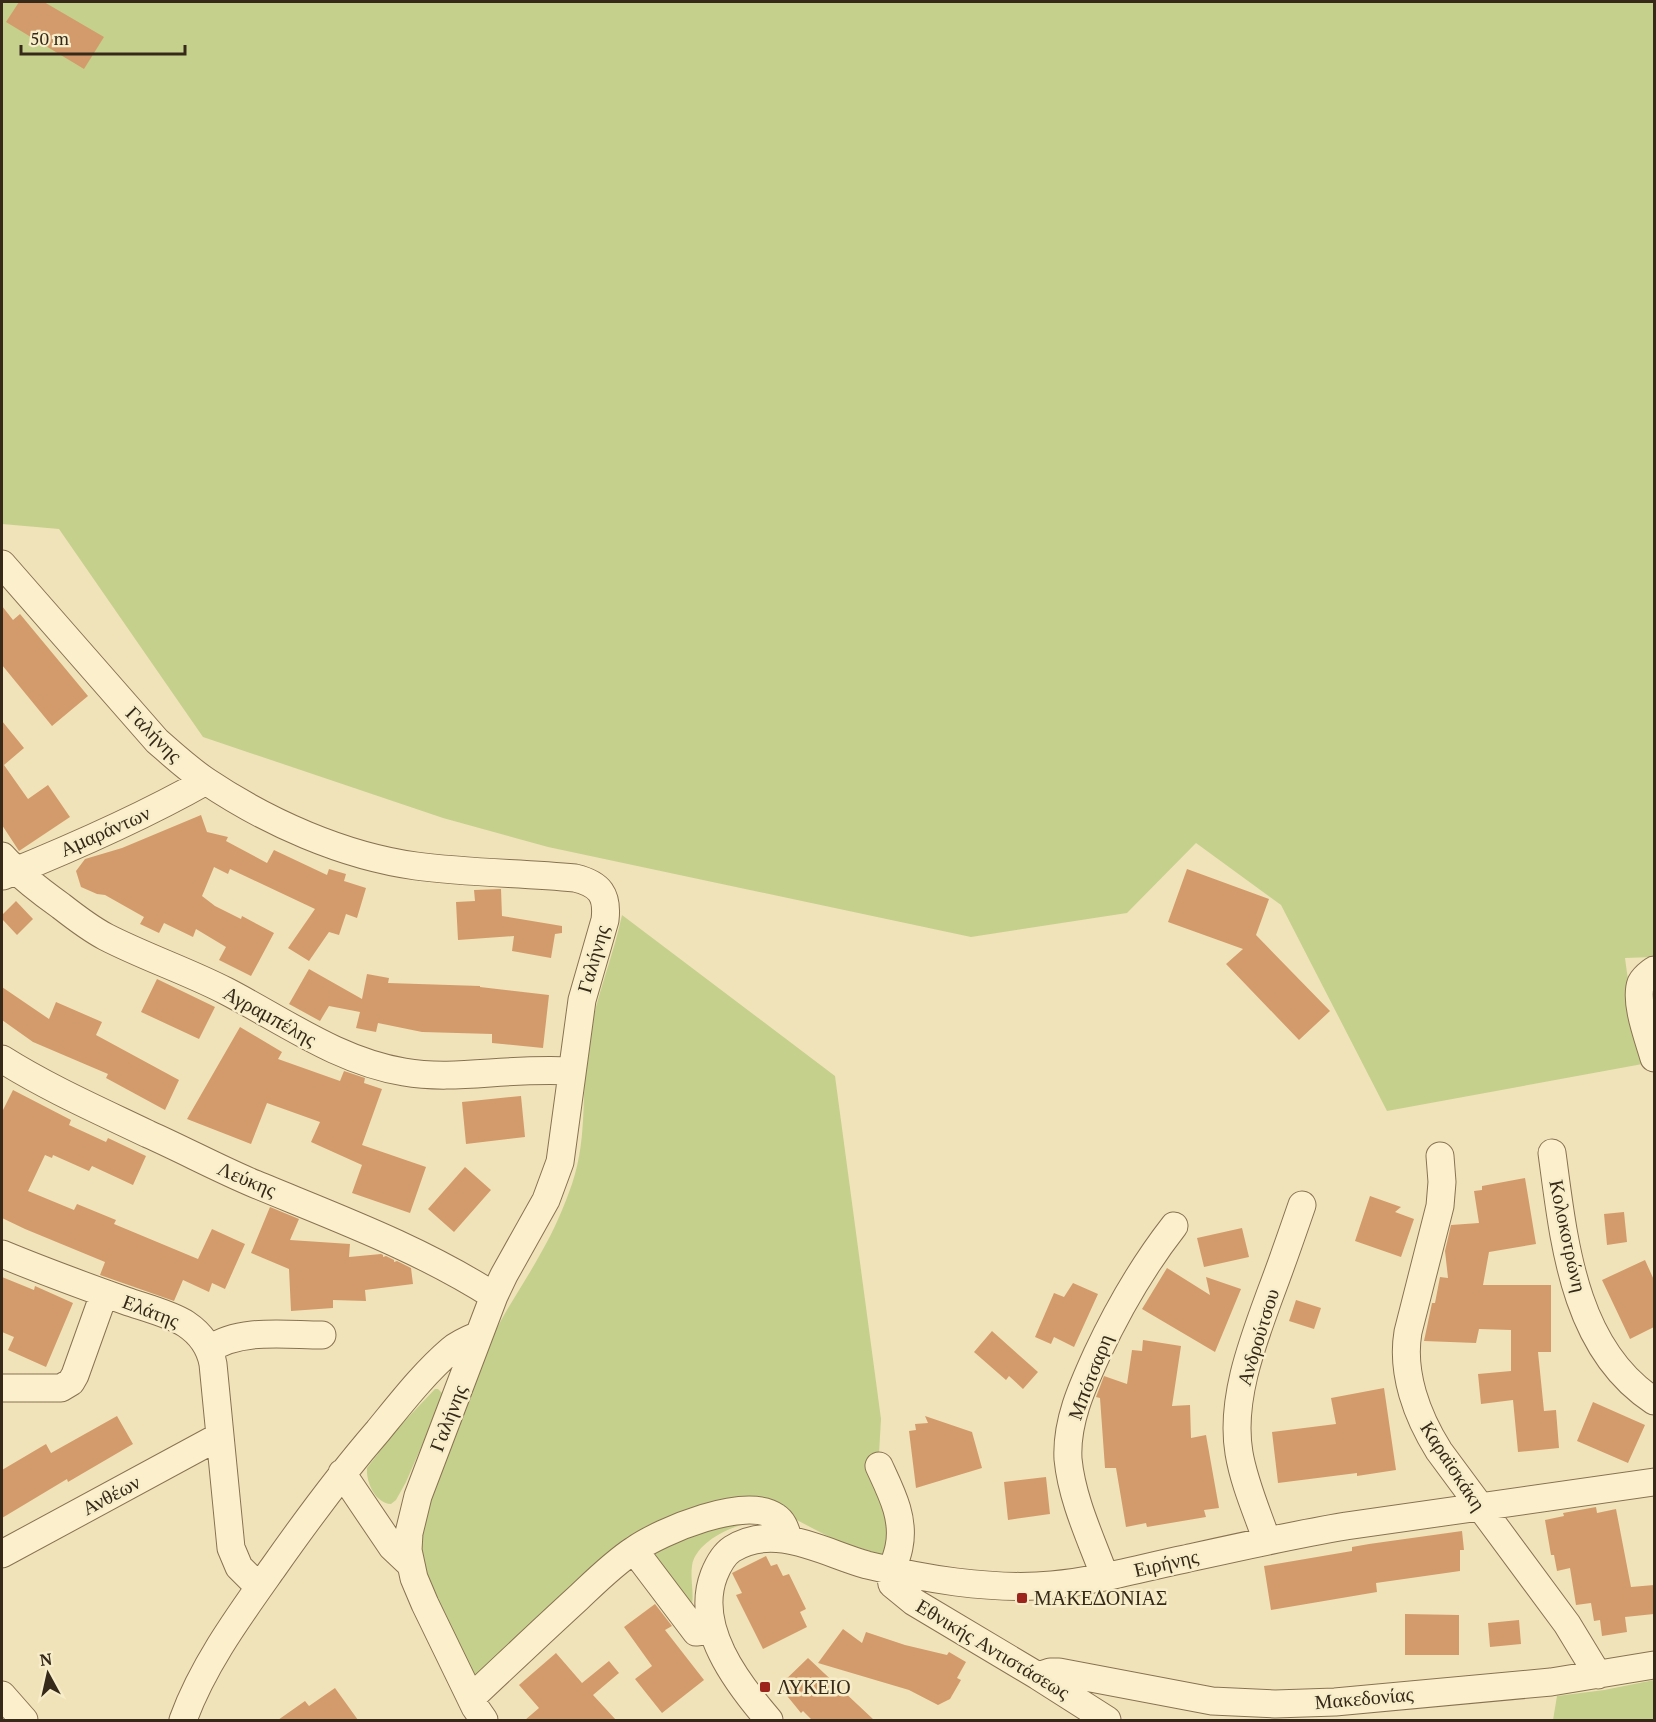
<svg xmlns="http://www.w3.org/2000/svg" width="1656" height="1722" font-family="'PT Serif',serif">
	<rect width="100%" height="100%" fill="#f1e3b9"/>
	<!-- grass -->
	<path fill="#c5d08d" d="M2,2H1654V957L1625,958L1630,995L1648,1063L1387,1111L1281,905L1196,843L1127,913L971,937L548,847L443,818L203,737L59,529L2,524Z
		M622,915L835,1076L881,1419L879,1454L892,1512L888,1557L835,1540L770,1506L720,1505L480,1675H473L437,1610L422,1556L421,1540L439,1464L492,1338C506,1308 526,1281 542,1251C554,1230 564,1207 572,1184C589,1134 580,1089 589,1039C596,997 613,957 622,915Z
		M435,1389H438L442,1393L440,1404L406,1482L396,1500L391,1504C375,1503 366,1482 367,1468L397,1429Z
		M715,1522L751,1523C730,1526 695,1543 692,1566C690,1581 695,1596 691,1609L654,1554L657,1547Z
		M1654,1680V1720H1553L1557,1696L1604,1690Z"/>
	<!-- building -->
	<path fill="#d39b6b" d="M19,2H44L104,37L84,69L6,22Z
		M2,606L13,620L20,614L88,696L52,726L2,665Z
		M2,721L24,748L4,765L28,799L48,785L70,817L19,851L2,825Z
		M201,815L207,832L228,837L226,841L267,863L274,850L327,875L329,869L346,874L344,881L366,888L357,918L346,914L339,935L329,932L309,961L288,948L315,909L230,869L228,874L214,867L202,896L215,906L241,919L242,916L274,933L251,976L219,960L226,947L196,929L193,937L164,923L159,933L140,924L144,917L105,895L97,894L81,887L76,871L85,859L122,848Z
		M1187,869L1269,899L1256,935L1330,1011L1299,1040L1226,964L1243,949L1168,922Z
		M501,889L502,916L562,926V933L555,934L551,958L512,951L514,936L458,940L456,902L475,901L474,890Z
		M16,901L33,919L17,935L2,919V915Z
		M309,969L362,999L367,974L389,978L388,983L480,986V987L549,995L543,1048L492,1043V1034L422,1032L378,1023L376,1032L356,1028L360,1012L329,1006L320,1021L289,1004Z
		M157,979L215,1007L199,1039L141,1012Z
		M2,987L49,1019L56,1002L102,1022L96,1035L179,1080L165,1110L106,1078L108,1074L33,1042L2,1020Z
		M240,1027L282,1052L278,1059L340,1081L344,1071L365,1078L364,1083L382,1089L362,1145L426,1167L410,1213L352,1193L362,1165L311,1142L320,1122L267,1103L251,1144L187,1119Z
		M13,1090L71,1120L69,1125L106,1142L108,1138L146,1156L133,1185L92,1166L89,1171L53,1155L52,1158L45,1155L28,1191L74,1210L77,1204L116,1220L114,1224L198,1259L212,1229L245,1244L225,1289L212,1283L209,1292L183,1280L174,1301L100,1275L105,1262L25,1229L2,1218V1112Z
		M521,1096L525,1137L466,1144L462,1102Z
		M465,1167L491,1190L454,1232L428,1209Z
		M1525,1178L1536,1244L1489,1252L1483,1285H1551V1352H1538L1544,1411L1556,1410L1559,1448L1518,1452L1513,1400L1481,1404L1478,1374L1511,1371V1330L1479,1329L1476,1343L1424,1341L1432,1303H1435L1440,1277L1448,1278L1445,1251L1451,1225L1479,1223L1474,1191L1482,1190V1186Z
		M1370,1196L1401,1207L1395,1212L1414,1219L1401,1257L1355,1241Z
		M270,1207L299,1219L290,1240L350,1244L349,1257L381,1254L383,1255V1257L386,1256L394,1260V1262L397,1261L411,1268L413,1284L365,1290L366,1301L333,1300V1308L291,1311L289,1269L251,1253Z
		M1624,1212L1627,1242L1607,1245L1604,1214Z
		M1242,1228L1249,1257L1204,1267L1197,1238Z
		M1645,1260L1654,1280V1327L1630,1339L1602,1280Z
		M1167,1268L1210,1295L1206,1277L1241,1289L1215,1352L1142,1309Z
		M2,1277L34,1290L35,1286L73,1303L46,1367L8,1350L14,1337L2,1332Z
		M1073,1283L1098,1294L1074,1347L1054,1337L1051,1344L1035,1337L1054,1293L1064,1297Z
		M1296,1300L1321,1308L1314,1329L1289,1321Z
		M992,1331L1038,1372L1023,1389L1009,1376L1006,1380L974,1352Z
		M1143,1340L1181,1346L1172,1406L1190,1405L1191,1438L1206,1435L1219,1508L1204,1510L1206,1517L1147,1527L1146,1523L1126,1527L1116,1468H1105L1100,1398L1096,1397L1104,1376L1127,1384L1132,1350L1142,1351Z
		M1384,1388L1396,1470L1357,1476V1473L1278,1483L1272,1432L1336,1424L1331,1398Z
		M1593,1402L1645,1425L1628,1463L1577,1441Z
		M117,1416L133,1444L68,1482L67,1479L2,1518V1470L46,1444L51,1453Z
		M925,1416L972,1432L982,1468L916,1488L909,1431L916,1430L915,1424L928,1423Z
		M1046,1477L1050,1514L1008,1520L1004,1482Z
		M1596,1507L1597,1513L1616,1509L1631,1587L1654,1585V1614L1625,1617L1627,1632L1602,1636L1600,1620L1594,1621L1591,1603L1576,1605L1570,1568L1557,1571L1554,1555H1551L1545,1520L1564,1516L1563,1513Z
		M1462,1531L1464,1550H1460V1571L1376,1583L1377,1592L1271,1610L1264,1566L1352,1551V1547L1369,1544Z
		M766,1556L771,1566L777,1564L783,1576L789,1574L806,1609L800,1612L807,1627L763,1649L736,1595L742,1593L732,1573Z
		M655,1604L672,1626L665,1630L704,1680L662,1713L635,1679L652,1666L624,1627Z
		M1405,1614L1459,1615V1655H1405Z
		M1519,1620L1521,1644L1490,1647L1488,1623Z
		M843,1629L862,1643L866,1632L905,1645L947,1655L949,1652L966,1662L957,1678L961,1680L950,1699L938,1705L909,1690L818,1663Z
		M556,1653L582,1683L609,1661L619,1673L593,1695L616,1720H525L539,1708L519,1685Z
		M808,1658L874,1720H812L803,1711L801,1713L779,1686Z
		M335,1688L358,1720H278L305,1701L309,1706Z"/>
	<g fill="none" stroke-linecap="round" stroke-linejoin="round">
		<defs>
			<path id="minor" d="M2,564L157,741C173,755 188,769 206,781C267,822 343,856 416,866C468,873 522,873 575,878C600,884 608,895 605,920L582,1000L560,1162L546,1200L504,1275L494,1296L418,1496L409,1533L408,1550L414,1578L425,1604L475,1707L484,1720
				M2,856C19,875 40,891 61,906C75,917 89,928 106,937C145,957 187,971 226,991C284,1021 338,1061 404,1072C432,1077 461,1075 490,1073C517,1071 545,1070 572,1071
				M3,876C72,848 141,818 206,781
				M1654,970C1649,974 1644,977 1641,983C1634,1002 1649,1040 1654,1058
				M2,1059C48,1088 98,1110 148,1134C184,1150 219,1169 255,1184C337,1218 419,1248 494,1296
				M1552,1153C1564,1241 1573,1348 1654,1401
				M1440,1156L1442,1182L1440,1206L1408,1332C1401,1373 1417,1416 1439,1451L1567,1624L1598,1675
				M2,1254C43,1271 84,1286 126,1301C143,1307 171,1314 186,1324C201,1334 210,1347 213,1364L231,1548L239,1567L259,1587
				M210,1349C240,1328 286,1335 322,1335
				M2,1388H61L71,1382L75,1375L104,1294
				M879,1466C891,1492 905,1518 899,1547C897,1559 889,1572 892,1584L914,1602L1038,1676L1107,1720
				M342,1473L392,1547L410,1564
				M1267,1541C1257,1512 1244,1483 1239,1453C1230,1400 1253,1341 1271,1292C1282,1263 1292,1234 1302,1205
				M634,1550L696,1632L713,1630
				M2,1554L220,1436
				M1105,1577C1091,1539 1072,1500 1068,1459C1066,1422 1082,1387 1097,1354C1119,1307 1142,1267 1174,1226
				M1038,1676L1050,1672H1059L1212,1701L1275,1704L1335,1702L1551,1682L1654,1665
				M2,1695L24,1720
				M471,1698C506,1665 542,1631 578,1598C596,1581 614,1563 634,1550C661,1531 746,1495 776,1517C784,1522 786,1532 789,1540
				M183,1720C203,1665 239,1616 273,1568C306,1521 340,1475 378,1431C401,1403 424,1373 451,1350C459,1343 469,1339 479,1335
				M769,1720C737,1683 694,1627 714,1575C718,1565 723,1555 732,1549C775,1522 824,1553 867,1565C896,1572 926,1578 956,1582C988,1586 1020,1588 1052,1585C1097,1581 1141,1568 1185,1559C1239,1547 1292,1535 1346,1526L1654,1482"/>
		</defs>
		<!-- minor casing -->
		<use href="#minor" stroke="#897252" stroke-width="29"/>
		<!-- minor -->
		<use href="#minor" stroke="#fcf0cc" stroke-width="27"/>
	</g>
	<!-- markers -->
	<g fill="#9d231d" stroke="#f8edc9" stroke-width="2">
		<rect x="1016" y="1592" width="12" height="12" rx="3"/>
		<rect x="759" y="1681" width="12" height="12" rx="3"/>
	</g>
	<g text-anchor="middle" stroke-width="5" stroke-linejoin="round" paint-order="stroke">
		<!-- street labels -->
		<g font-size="20" fill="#362919" stroke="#f8edc9">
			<text transform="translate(154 734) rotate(45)" y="7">Γαλήνης</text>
			<text transform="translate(105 831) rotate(-24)" y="7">Αμαράντων</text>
			<text transform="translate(593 959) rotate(-74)" y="7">Γαλήνης</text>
			<text transform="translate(270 1016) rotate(29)" y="7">Αγραμπέλης</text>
			<text transform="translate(247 1179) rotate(23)" y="7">Λεύκης</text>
			<text transform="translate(1568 1236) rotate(78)" y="7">Κολοκοτρώνη</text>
			<text transform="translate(151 1311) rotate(21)" y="7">Ελάτης</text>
			<text transform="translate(1258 1337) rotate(-73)" y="7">Ανδρούτσου</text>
			<text transform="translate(1090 1377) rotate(-69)" y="7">Μπότσαρη</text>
			<text transform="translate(448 1418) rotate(-69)" y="7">Γαλήνης</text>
			<text transform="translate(1453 1466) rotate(57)" y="7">Καραϊσκάκη</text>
			<text transform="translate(111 1495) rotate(-28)" y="7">Ανθέων</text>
			<text transform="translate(1166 1563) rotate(-13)" y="7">Ειρήνης</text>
			<text transform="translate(993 1649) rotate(31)" y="7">Εθνικής Αντιστάσεως</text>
			<text transform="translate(1364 1698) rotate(-5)" y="7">Μακεδονίας</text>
		</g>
		<!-- poi labels -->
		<g font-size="20" fill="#362919" stroke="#f8edc9" text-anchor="start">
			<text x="1034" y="1605">ΜΑΚΕΔΟΝΙΑΣ</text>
			<text x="777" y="1694">ΛΥΚΕΙΟ</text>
		</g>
	</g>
	<!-- border -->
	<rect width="1656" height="1722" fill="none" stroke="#362919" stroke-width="6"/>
	<!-- north arrow -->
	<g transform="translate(48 1674) rotate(352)" stroke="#f8edc9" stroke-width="4.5" paint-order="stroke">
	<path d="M0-4.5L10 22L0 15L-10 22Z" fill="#362919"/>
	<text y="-9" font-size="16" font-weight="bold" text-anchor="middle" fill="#362919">N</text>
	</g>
	<!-- scale -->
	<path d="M21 45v9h164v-9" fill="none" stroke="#362919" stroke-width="3"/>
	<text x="30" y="45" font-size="18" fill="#362919" stroke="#f8edc9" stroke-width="4.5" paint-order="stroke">50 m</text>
</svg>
